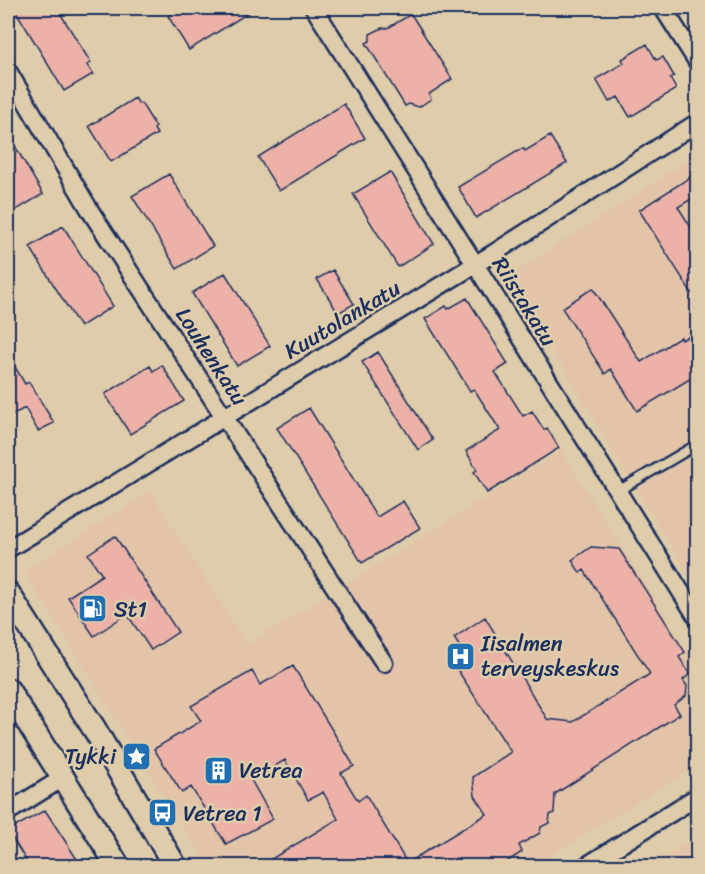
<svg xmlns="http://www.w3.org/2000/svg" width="705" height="874" font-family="Sriracha,sans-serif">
	<rect width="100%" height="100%" fill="#dfccaa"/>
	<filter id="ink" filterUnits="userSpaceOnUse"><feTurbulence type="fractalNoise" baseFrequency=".0167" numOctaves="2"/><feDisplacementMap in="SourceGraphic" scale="12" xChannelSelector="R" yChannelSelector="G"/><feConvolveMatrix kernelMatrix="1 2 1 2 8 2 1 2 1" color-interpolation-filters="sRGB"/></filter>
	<g filter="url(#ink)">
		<!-- built -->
		<path fill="#e3c4a9" d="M697,155V587L639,495L509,276Z
			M561,451L697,666V766L534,866H207L24,571L150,492L247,645Z
			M697,837V866H651L660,861Z"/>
		<!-- building -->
		<path fill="#ecb2a8" stroke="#1b2f5e" stroke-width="1.5" d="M14,8H57L91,63L87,65L93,74L64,91Z
			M181,8H256L189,50L168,16Z
			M411,14L452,79L429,94L431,99L419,107L409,104L405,106L366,43L370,41V34L382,28H388Z
			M647,44L656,60L663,57L674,76L670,78L676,89L630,117L618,97L609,102L596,79L624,63L622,59Z
			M135,98L139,104L141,103L156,127L154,129L157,134L111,162L89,126Z
			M344,104L365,138L279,191L258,157Z
			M8,134L43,194L8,215Z
			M550,136L567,163L476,218L458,187L523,148L525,151Z
			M390,172L434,244L398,267L353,194Z
			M169,174L213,246L177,269L132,196Z
			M692,176L698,184V195L678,207L698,238V303L639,210Z
			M63,226L113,306L80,327L30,247Z
			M333,270L354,304L338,313L317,279Z
			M225,273L270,346L237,366L192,293Z
			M593,288L641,362L681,337L682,340L698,330V374L637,411L611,369L605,374L562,308Z
			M467,298L508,364L495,372L523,416L532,411L544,430L547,428L559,448L487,493L474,472L477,470L466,451L500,430L474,389L470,391L425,319L446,306L448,309Z
			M378,352L433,440L418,450L362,362Z
			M8,355L25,384L29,382L54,423L38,431L25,408L8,417Z
			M162,365L184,401L130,434L105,394L150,366L153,371Z
			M309,408L377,517L403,501L420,528L362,563L277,428Z
			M115,536L178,632L151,650L127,614L94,636L68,597L102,575L88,554Z
			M591,547L619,549L685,652L679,657L690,674L683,680L687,686L686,696L674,705L680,714L555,794L554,813L550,815L549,823L541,827L540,833L519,845L522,852L499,867H258L338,819L323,792L308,800L285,760L251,780L273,819L226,844L191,787L182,793L154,749L201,721L191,706L252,671L260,685L293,666L354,766L341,773L358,801L366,795L407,863L487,814L475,796L473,777L511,752L453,663L465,655L454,638L485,617L547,719L573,722L650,674L584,570L580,573L572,560Z
			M45,810L82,867H30L8,831Z"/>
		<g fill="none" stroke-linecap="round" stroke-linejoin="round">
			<defs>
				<path id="lane" d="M618,491L698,444"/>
				<path id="street" d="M314,8L698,619
					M663,8L698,63
					M8,71L91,212L384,663
					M8,549L494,253L698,122
					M8,812L63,778
					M586,866L698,796"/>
				<path id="secondary" d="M8,593L95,730L175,866
					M8,690L118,866"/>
			</defs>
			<!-- lane casing -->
			<use href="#lane" stroke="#1b2f5e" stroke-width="13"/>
			<!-- street casing -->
			<use href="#street" stroke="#1b2f5e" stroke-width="21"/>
			<!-- secondary casing -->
			<use href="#secondary" stroke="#1b2f5e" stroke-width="27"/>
			<!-- lane -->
			<use href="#lane" stroke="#dfccaa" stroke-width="8"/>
			<!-- street -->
			<use href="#street" stroke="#dfccaa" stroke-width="16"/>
			<!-- secondary -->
			<use href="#secondary" stroke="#dfccaa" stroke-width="22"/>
		</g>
	</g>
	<!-- icons -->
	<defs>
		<symbol id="fuel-square" viewBox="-11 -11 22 22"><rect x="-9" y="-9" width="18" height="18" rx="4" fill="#1f6fb2" stroke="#dfccaa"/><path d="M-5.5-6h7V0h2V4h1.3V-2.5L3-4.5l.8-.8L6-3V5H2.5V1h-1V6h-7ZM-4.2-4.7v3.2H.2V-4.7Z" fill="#fff"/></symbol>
		<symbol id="hospital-square" viewBox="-11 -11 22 22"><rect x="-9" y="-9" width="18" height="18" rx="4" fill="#1f6fb2" stroke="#dfccaa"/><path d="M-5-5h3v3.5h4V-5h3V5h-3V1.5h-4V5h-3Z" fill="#fff"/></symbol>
		<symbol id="sight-square" viewBox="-11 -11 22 22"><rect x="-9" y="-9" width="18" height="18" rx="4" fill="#1f6fb2" stroke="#dfccaa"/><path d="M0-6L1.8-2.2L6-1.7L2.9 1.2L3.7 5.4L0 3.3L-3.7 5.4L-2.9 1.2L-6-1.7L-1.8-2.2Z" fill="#fff"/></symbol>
		<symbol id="building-square" viewBox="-11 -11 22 22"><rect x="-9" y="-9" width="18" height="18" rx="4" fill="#1f6fb2" stroke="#dfccaa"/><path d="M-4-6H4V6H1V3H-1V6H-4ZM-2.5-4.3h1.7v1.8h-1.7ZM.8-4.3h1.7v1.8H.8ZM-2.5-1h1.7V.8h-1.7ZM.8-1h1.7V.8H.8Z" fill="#fff"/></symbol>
		<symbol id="bus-square" viewBox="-11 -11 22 22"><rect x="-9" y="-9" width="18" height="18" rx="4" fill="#1f6fb2" stroke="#dfccaa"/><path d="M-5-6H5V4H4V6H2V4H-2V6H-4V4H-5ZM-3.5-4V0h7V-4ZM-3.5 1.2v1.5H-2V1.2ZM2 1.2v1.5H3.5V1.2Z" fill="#fff"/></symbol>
	</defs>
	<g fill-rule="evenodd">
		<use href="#fuel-square" x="76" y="592" width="33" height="33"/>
		<use href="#hospital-square" x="444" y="640" width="33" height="33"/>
		<use href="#sight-square" x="120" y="740" width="33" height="33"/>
		<use href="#building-square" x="202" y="754" width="33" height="33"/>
		<use href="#bus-square" x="146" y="796" width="33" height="33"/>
	</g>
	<g text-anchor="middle" stroke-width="5" stroke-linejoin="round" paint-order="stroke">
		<!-- street labels -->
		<g font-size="22" fill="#1b2f5e" stroke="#dfccaa">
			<text transform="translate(525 301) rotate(58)" y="8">Riistakatu</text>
			<text transform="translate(342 319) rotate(-31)" y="8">Kuutolankatu</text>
			<text transform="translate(212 356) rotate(57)" y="8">Louhenkatu</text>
		</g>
		<!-- poi labels -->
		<g font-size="22" fill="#1b2f5e" stroke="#dfccaa" text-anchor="start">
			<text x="114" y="617">St1</text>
			<text x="481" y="651">Iisalmen<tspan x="481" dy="25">terveyskeskus</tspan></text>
			<text x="116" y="764" text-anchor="end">Tykki</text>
			<text x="239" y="778">Vetrea</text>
			<text x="183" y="821">Vetrea 1</text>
		</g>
	</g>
	<!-- margin -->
	<rect width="705" height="874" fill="none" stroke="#dfccaa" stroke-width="30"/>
	<rect x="15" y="15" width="675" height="844" fill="none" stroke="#1b2f5e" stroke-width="2" filter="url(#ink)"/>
</svg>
